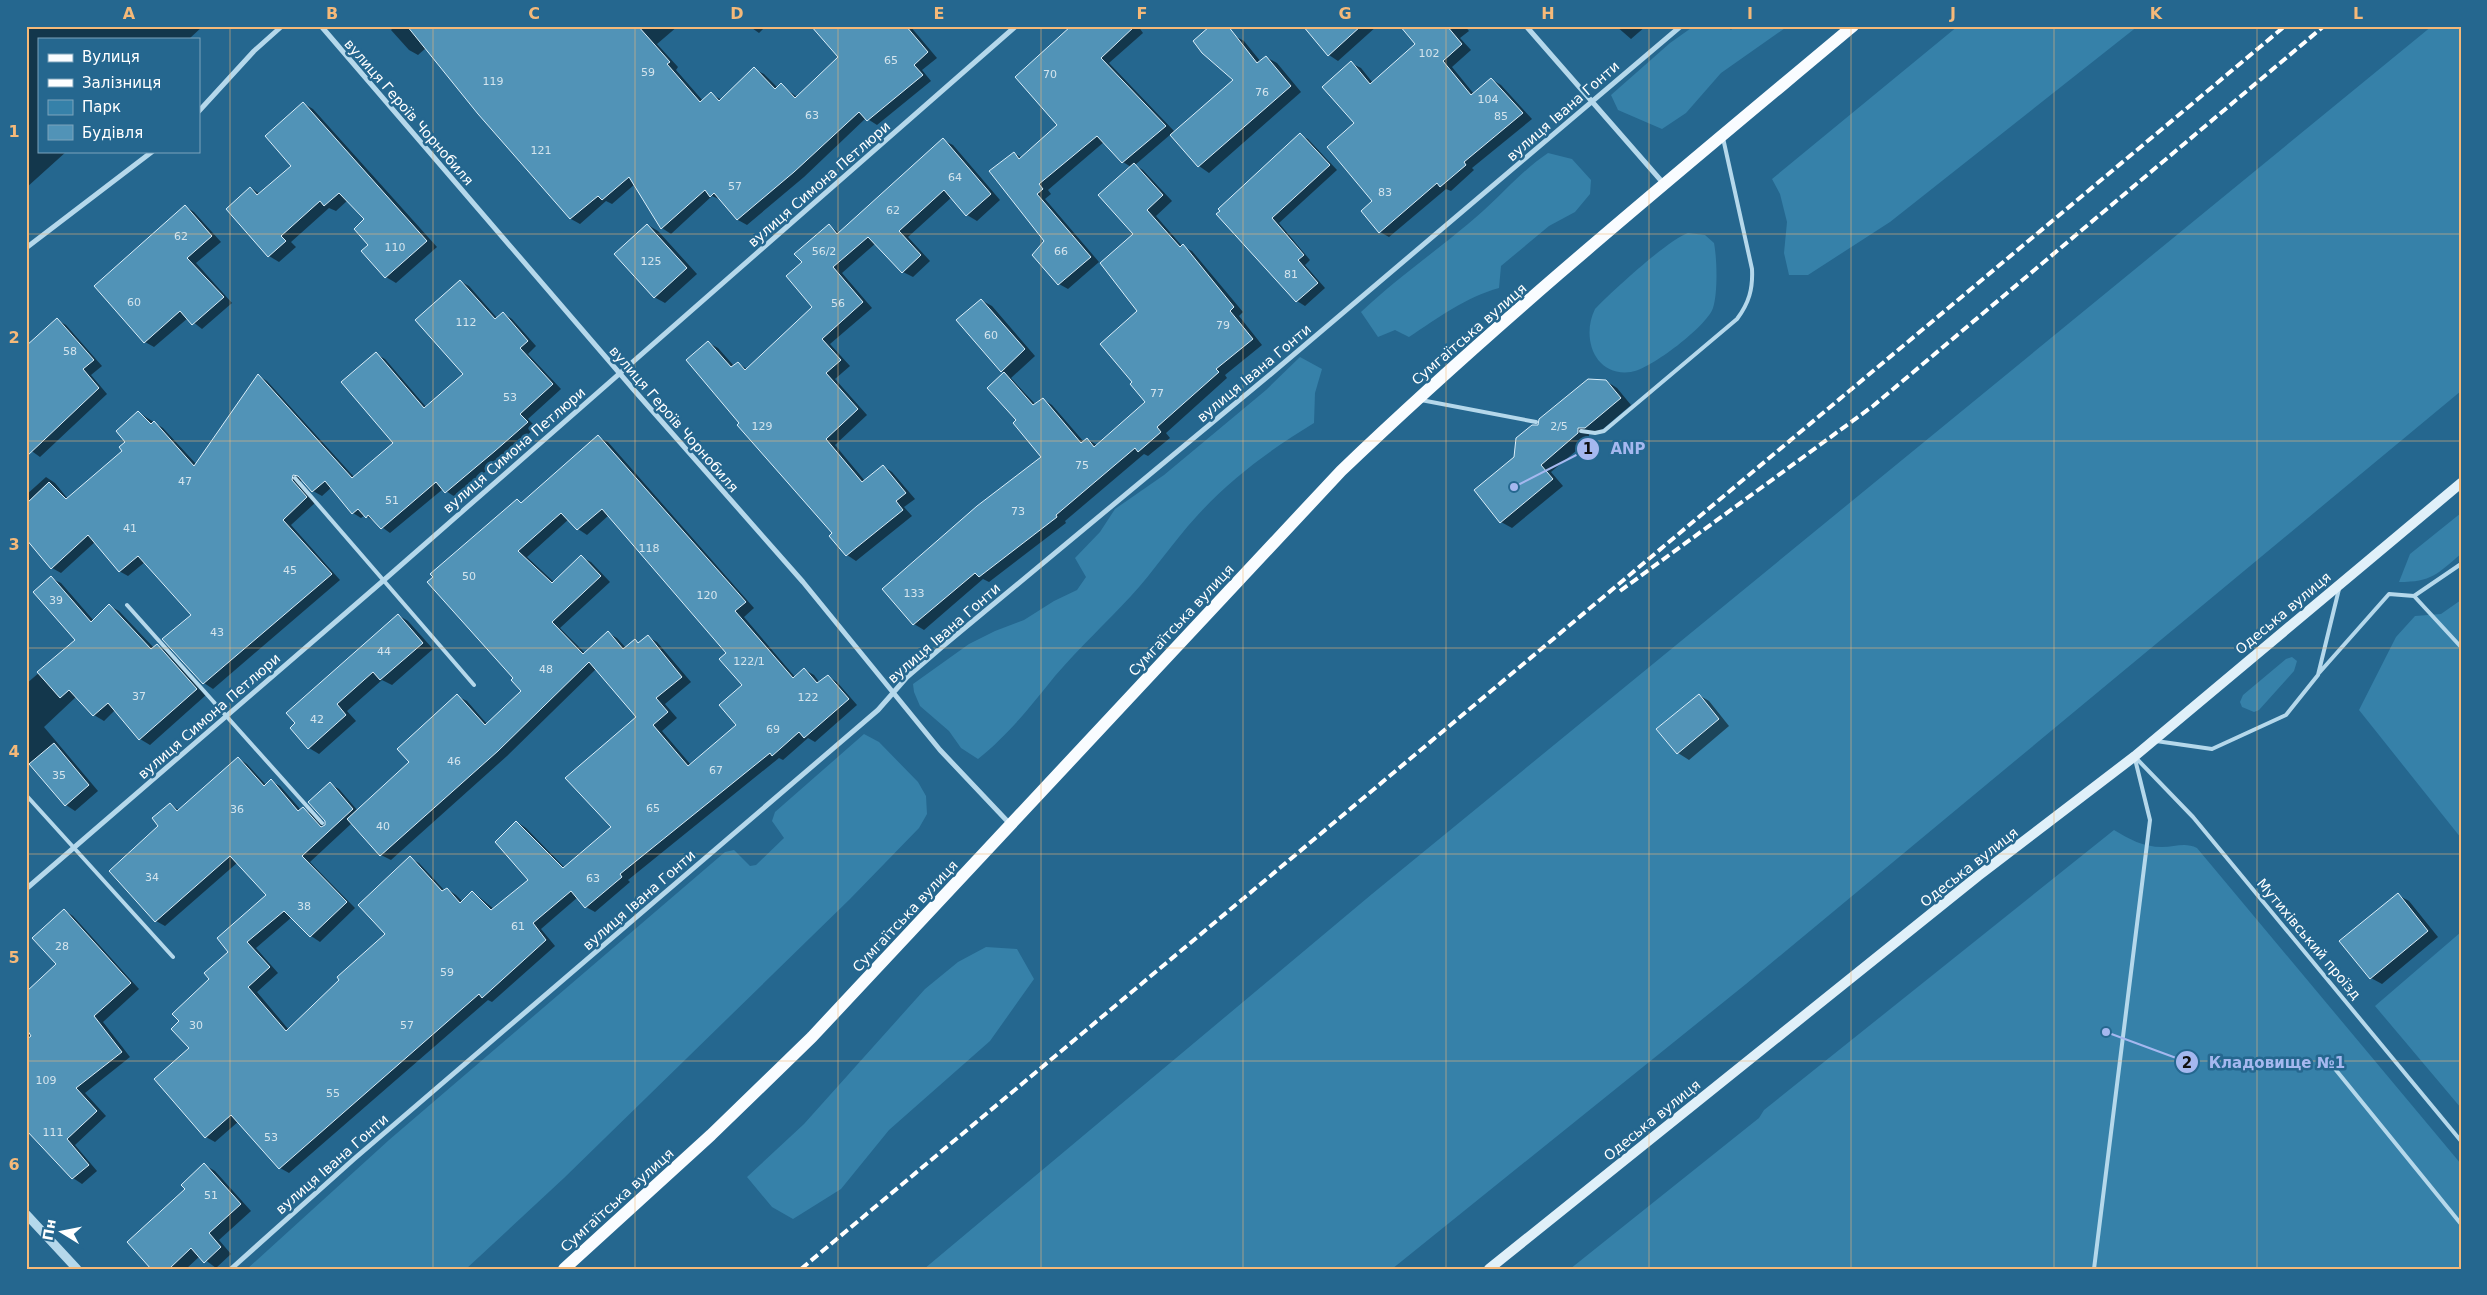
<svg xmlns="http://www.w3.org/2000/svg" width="2487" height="1295" font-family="'DejaVu Sans',sans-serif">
	<rect width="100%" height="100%" fill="#25678f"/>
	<!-- green -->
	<path fill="#3681a9" d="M1694,26H1726L1731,30L1735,26H1788L1721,73L1686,113L1662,129L1618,110L1611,95L1670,43Z
		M1958,26H2138L1890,222L1808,275H1789L1784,253L1787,222L1780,194L1772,179Z
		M2432,26H2461V391L1746,984L1392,1269H924L1372,894Z
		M1548,153L1572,159L1591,180L1590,194L1575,212L1549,226L1501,266L1499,288C1466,297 1438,318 1409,337L1395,330L1378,337L1361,312C1395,280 1432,254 1468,224C1496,202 1518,173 1548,153Z
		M1688,233L1705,235L1714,243C1717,258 1718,293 1713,308C1707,326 1651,369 1631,372C1594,377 1581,337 1595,309C1610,293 1669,239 1688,233Z
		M1300,357L1322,369L1315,393L1314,423C1271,449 1230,479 1196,517C1173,542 1154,571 1131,596C1106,623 1079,648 1055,676C1029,708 1011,732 978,759L961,748L949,731L920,706L914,692L913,684L969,644L995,631L1024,620L1054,601L1077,590L1086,577L1075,558L1100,532L1115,509L1164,475L1266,390Z
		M2461,513V554C2437,574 2432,582 2399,582L2410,554Z
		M2461,600V838L2359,710L2396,637L2415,616L2441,614Z
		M2292,657L2297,661L2294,671L2259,710L2254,712L2242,707L2240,702L2243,695L2286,659Z
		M864,734L879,742L918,782L926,796L927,814L919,828L850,899L564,1178L466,1269H247L389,1140L725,852L734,850L750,866L756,865L784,838L772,821L775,812Z
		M2114,830C2129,839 2143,847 2162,847C2175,847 2185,842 2197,848L2461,1164V1269H1570L1759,1118L1764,1110Z
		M2461,932V1108L2375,1006Z
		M986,947L1017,949L1034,979L990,1041L889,1130L841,1189L793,1219L772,1207L747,1177L804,1124L925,989L958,962Z"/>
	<!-- shadow -->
	<path fill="#0007" fill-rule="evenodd" d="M26,26H203L189,39H39V151H67L26,188Z
		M395,26H678L657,44L678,67L676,70L703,101L711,94L722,100L754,69L764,74L778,88L781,85L797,97L840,57L813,26H910L937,58L922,70L931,81L877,125L866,118L804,177L747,225L738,220L721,200L712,196L671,234L662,228L635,184L612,204L606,201L580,224L571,219L479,113L426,48L418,55L409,50L391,30Z
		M749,26H766L759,33Z
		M1074,26H1138L1143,33L1109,63L1175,132L1234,80L1235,36L1244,41L1261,62L1266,57L1277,63L1301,92L1209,173L1199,166L1171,134L1135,165L1143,170L1172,201L1156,216L1182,246L1192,251L1243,312L1239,316L1262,345L1225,375L1227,378L1166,433L1170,438L1148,456L1144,454L1065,521L1066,523L989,582L983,579L924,630L914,624L884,589L1042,457L1018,420L989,388L1005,373L1001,371L981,300L992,306L1035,356L1011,378L1036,405L1043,399L1052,405L1084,442L1087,439L1097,445L1147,402L1134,382L1139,312L1131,167L1123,162L1104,142L1048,190L1051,194L1045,199L1099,262L1068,289L1059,284L1014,153L1022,158L1059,125Z
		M1304,26H1377L1338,61L1329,55Z
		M1402,26H1465L1469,31L1460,38L1471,50L1452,67L1474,94L1491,79L1501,85L1532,119L1472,168L1474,170L1451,191L1446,189L1389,237L1380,232L1355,123L1351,63L1361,68L1373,83L1417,45Z
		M1616,26H1646L1631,39Z
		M303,103L313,109L437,247L396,283L386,277L370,245L365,219L348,200L336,211L329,208L291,242L296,247L279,262L269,256L251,188L260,194L293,166Z
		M1300,135L1308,139L1337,170L1279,223L1310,260L1305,265L1325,288L1305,306L1297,301L1218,214Z
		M943,140L953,145L1000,200L977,221L967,215L952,197L908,237L930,261L913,277L903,272L876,243L842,273L872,308L830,344L850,366L835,379L867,415L835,445L865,481L883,466L892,472L915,499L904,507L912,516L856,561L847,555L834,534L741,423L709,343L718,348L734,366L738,363L747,369L814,307L803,263L829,226L840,233Z
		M185,206L194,212L221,242L196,263L232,303L202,329L188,318L154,347L145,342Z
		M648,225L658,231L697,274L665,303L654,297Z
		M460,281L469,286L498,319L503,313L512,319L536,346L528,354L561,389L528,419L536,427L504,456L455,497L443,489L390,533L365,515L361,518L353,513L332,487L322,496L313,491L302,478L300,486L315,503L291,525L340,580L213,689L204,683L164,639L193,615L145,562L128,576L119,571L95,542L61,573L52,568L26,537V495L46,477L55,483L68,499L124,451L138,412L163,428L197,465L259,376L267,381L355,478L395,443L376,354L385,359L427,408L464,374Z
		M57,320L66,325L102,366L91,375L107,394L40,457L26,447Z
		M1606,381L1617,388L1631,405L1597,434H1589V440L1551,472L1563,486L1512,528L1501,522L1515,458L1540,426Z
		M598,437L608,442L754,608L744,617L795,677L804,669L814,675L820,683L828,676L837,682L857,705L815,742L808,738L783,760L779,758L628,880L630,882L595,912L586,907L578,897L541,929L555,946L492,1002L488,1000L289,1173L280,1168L239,1121L215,1142L206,1137L191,1048L181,1021L268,895L237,863L165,926L156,921L160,826L171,805L179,810L238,758L247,764L266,785L271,781L280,786L301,810L303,809L312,814L325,828L330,784L339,789L358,811L410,762L457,696L467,701L487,724L523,691L514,678L517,500L522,504ZM609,515L728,653L744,685L738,725L691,765L662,731L677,718L665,704L691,682L657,642L648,637L640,644L635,640L626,648L617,638L608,633L585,653L560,628L610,582L591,562L581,557L554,582L527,557L569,519L578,529L587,535ZM596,669L638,717L612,827L565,868L526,828L517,822L529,880L494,909L473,892L463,902L456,895L447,889L445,891L419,863L410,858L387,935L289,1030L257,992L278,973L256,948L292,917L311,936L320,942L355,908L310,862L352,823L381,855L391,860L507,756Z
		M51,578L61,583L94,621L110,606L119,611L154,648L157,645L166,651L206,695L150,745L140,739L115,710L104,721L94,715L77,696L44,727L98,791L75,811L66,805L26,761V684L77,640Z
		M398,615L408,621L433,649L392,685L382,680L347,711L356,721L319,754L309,748L297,723Z
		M1699,695L1709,701L1729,726L1689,760L1678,753L1658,729Z
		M2398,895L2409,901L2438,937L2382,984L2371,978Z
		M64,910L73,916L139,989L103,1022L130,1057L85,1093L106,1116L75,1145L97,1171L82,1184L73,1178L26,1123V994L57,964Z
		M205,1165L215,1171L251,1211L219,1240L231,1254L216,1268L200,1256L186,1269H153Z"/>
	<!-- building -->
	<path fill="#5193b7" stroke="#daeef9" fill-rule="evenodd" d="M407,26H638L670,62L667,64L700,102L711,92L719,101L754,67L775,89L781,83L795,98L838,57L811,26H906L928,52L914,65L923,75L867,121L859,112L794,172L737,220L714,193L710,197L705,190L661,229L629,177L602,200L598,196L570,219L478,114Z
		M1071,26H1135L1101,58L1166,126L1122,163L1097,136L1039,184L1043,189L1037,194L1091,257L1058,285L1032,255L1044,241L989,171L1014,152L1019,159L1057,125L1015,77Z
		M1210,26H1228L1257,63L1266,56L1291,86L1198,167L1170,135L1233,80L1202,53L1193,41Z
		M1303,26H1361L1328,56Z
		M1400,26H1447L1462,44L1443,61L1471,95L1491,78L1523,113L1464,162L1466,165L1440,187L1437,183L1379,233L1361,211L1372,201L1327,147L1354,123L1322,87L1351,61L1370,84L1415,44Z
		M303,102L427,241L385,278L361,251L368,245L354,229L364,219L339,193L324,206L320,201L281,236L286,241L268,257L226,209L250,187L257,195L291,166L265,136Z
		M1300,133L1330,165L1272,218L1304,255L1298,260L1318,283L1296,302L1216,214L1220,211L1218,209Z
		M943,138L991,194L966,216L944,190L899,231L921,255L902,273L868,237L833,267L863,302L822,339L841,360L826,373L858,409L826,439L862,482L883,465L906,493L896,501L903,510L846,556L829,536L832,533L737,425L739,423L686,360L708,341L731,367L738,362L745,370L812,307L786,276L802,262L794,254L829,224L837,234Z
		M1134,163L1163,195L1147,210L1180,247L1183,244L1234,307L1230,311L1253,339L1216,369L1219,372L1157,427L1161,432L1138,452L1135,448L1056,515L1057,517L979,577L975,573L913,625L882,589L977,506L1041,457L1013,423L1016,420L987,388L1004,372L1033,405L1043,398L1081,443L1087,438L1094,447L1145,402L1130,384L1132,382L1100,344L1137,311L1100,263L1133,234L1098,195Z
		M185,205L212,236L187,258L224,297L192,325L180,311L144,343L94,286Z
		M647,224L687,268L654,298L614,254Z
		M460,280L495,319L503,312L528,341L520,348L553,384L520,414L528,422L495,451L445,493L436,482L381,529L368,515L366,518L358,509L352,514L325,481L312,492L298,476L293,475L292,480L307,497L283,520L332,574L203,684L162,639L191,615L138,556L119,572L88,535L51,569L26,539V504L49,482L66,499L122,451L119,447L125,442L116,431L138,411L151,424L154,421L194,466L258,374L352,478L393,443L341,382L376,352L424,408L463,374L415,320Z
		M981,299L1025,349L1001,372L956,320Z
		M57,318L94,360L83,369L99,388L26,457V346Z
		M1588,379L1606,380L1621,398L1585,428H1578V433L1541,465L1553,479L1500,523L1474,490L1514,457L1516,438L1532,425H1538L1539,419Z
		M598,435L746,602L735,611L793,678L804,668L817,683L828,675L849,699L804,738L799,732L772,756L770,753L620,874L622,877L585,908L571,891L533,923L546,940L482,998L479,994L279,1169L231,1115L205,1138L154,1079L189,1048L171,1029L179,1021L172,1014L209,979L204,973L228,952L217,938L266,895L230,856L155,922L109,871L158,826L152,818L170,803L177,811L238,757L264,786L271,779L298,811L303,807L321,827L325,825V821L308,802L330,782L353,809L302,856L347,902L310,937L284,911L247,942L270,967L248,987L286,1031L339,980L337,977L385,934L358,905L410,856L442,891L447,888L460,903L472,891L491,910L528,880L495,842L516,821L563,868L611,827L565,778L636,717L589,662L498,751L380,856L347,819L409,762L397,749L457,694L485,725L521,691L511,680L513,678L427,582L433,577L430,574L517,499L521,503ZM602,509L726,653L719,659L742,685L719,705L736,725L688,766L653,725L668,712L656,698L682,677L648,635L638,643L635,639L623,649L608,631L583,654L552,622L601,576L581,555L552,583L518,551L561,513L577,530Z
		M51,576L91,622L109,604L151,649L157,644L197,689L139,740L108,703L93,716L69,690L60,698L37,672L75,640L33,592Z
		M398,614L423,643L380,680L373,672L337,704L346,715L308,749L290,728L295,723L286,713Z
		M1699,694L1719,719L1677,754L1656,729Z
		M54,743L89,785L65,806L29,764Z
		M2398,893L2428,931L2370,979L2339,941Z
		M64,909L131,983L94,1016L122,1052L76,1088L97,1111L67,1139L89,1165L72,1179L26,1130V1040L31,1036L26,1028V992L56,964L32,938Z
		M204,1163L241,1204L209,1233L221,1247L204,1263L191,1248L169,1269H151L127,1242L185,1189L181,1185Z"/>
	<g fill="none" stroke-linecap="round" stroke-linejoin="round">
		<!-- service -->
		<path stroke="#b5d8eb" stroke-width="4" d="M1421,400L1536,422
			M1581,431L1595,433L1604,431L1737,319C1749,303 1753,289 1752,269L1723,138
			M295,478L474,685
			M2414,596L2461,647
			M127,605L322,823
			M2319,673L2389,594L2414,596L2461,564
			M2156,741L2212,749L2286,715L2318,675L2339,589
			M2136,758L2193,817L2461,1141
			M26,795L173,957
			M2327,1059L2461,1224
			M2094,1269L2150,820L2135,759"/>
		<!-- minor -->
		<path stroke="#b5d8eb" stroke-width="5" d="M321,26L634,390L803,582L940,750L1010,824
			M1526,26L1664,184
			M199,111L254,51L282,26
			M26,248L153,151
			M26,889L384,580L1016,26
			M231,1269L354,1159L878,710L907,677L943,646L1272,373L1681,26"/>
		<!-- tertiary -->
		<path stroke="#b5d8eb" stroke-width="9" d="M26,1214L77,1269"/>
		<!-- secondary -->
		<path stroke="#e0f0f9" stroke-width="10" d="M1489,1269L1978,876L2135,756L2461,483"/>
		<!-- primary -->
		<path stroke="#f9fcff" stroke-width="12" d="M564,1269L711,1135L812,1037L1341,471C1504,315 1680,171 1853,26"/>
		<!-- rail -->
		<path stroke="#fff" stroke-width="4" stroke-dasharray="9 4" stroke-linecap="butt" d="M1620,591L1873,406L2324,26
			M801,1269L2285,26"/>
	</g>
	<!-- grid -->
	<path fill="none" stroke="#f5b979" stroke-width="1" stroke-opacity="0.55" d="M230,26V1269M433,26V1269M635,26V1269M838,26V1269M1041,26V1269M1243,26V1269M1446,26V1269M1649,26V1269M1851,26V1269M2054,26V1269M2257,26V1269M26,234H2461M26,441H2461M26,648H2461M26,854H2461M26,1061H2461"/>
	<g text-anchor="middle" stroke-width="5" stroke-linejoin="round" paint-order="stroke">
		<!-- number labels -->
		<g font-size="11" fill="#d4e4ed">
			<text x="1429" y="57">102</text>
			<text x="891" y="64">65</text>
			<text x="648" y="76">59</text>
			<text x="1050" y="78">70</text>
			<text x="493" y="85">119</text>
			<text x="1262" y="96">76</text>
			<text x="1488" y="103">104</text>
			<text x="812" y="119">63</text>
			<text x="1501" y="120">85</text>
			<text x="541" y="154">121</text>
			<text x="955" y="181">64</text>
			<text x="735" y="190">57</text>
			<text x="1385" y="196">83</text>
			<text x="893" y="214">62</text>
			<text x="181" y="240">62</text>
			<text x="395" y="251">110</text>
			<text x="824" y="255">56/2</text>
			<text x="1061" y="255">66</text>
			<text x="651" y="265">125</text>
			<text x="1291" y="278">81</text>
			<text x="134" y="306">60</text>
			<text x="838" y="307">56</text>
			<text x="466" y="326">112</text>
			<text x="1223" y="329">79</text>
			<text x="991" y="339">60</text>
			<text x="70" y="355">58</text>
			<text x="1157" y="397">77</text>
			<text x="510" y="401">53</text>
			<text x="762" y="430">129</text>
			<text x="1559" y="430">2/5</text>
			<text x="1082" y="469">75</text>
			<text x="185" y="485">47</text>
			<text x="392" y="504">51</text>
			<text x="1018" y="515">73</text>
			<text x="130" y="532">41</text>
			<text x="649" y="552">118</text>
			<text x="290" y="574">45</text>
			<text x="469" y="580">50</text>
			<text x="914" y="597">133</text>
			<text x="707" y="599">120</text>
			<text x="56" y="604">39</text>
			<text x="217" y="636">43</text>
			<text x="384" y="655">44</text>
			<text x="749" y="665">122/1</text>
			<text x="546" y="673">48</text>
			<text x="139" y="700">37</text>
			<text x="808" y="701">122</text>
			<text x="317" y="723">42</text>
			<text x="773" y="733">69</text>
			<text x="454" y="765">46</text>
			<text x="716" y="774">67</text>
			<text x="59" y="779">35</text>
			<text x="653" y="812">65</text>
			<text x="237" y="813">36</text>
			<text x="383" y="830">40</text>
			<text x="152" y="881">34</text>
			<text x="593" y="882">63</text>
			<text x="304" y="910">38</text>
			<text x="518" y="930">61</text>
			<text x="62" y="950">28</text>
			<text x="447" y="976">59</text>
			<text x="196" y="1029">30</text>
			<text x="407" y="1029">57</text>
			<text x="46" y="1084">109</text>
			<text x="333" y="1097">55</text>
			<text x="53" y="1136">111</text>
			<text x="271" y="1141">53</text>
			<text x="211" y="1199">51</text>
		</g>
		<!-- street labels -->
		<g font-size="14" fill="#fff" stroke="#25678f">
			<text transform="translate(1563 111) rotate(-41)" y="5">вулиця Івана Гонти</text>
			<text transform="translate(409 112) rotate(49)" y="5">вулиця Героїв Чорнобиля</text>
			<text transform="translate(819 184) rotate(-41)" y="5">вулиця Симона Петлюри</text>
			<text transform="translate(1469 334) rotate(-41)" y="5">Сумгаїтська вулиця</text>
			<text transform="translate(1254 373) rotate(-40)" y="5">вулиця Івана Гонти</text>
			<text transform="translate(674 419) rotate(49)" y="5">вулиця Героїв Чорнобиля</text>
			<text transform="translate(514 450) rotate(-41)" y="5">вулиця Симона Петлюри</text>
			<text transform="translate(2283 613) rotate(-40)" y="5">Одеська вулиця</text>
			<text transform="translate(1181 620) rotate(-47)" y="5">Сумгаїтська вулиця</text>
			<text transform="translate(944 633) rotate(-41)" y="5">вулиця Івана Гонти</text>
			<text transform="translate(209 716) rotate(-41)" y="5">вулиця Симона Петлюри</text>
			<text transform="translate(1969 867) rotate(-38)" y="5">Одеська вулиця</text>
			<text transform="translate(639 900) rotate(-41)" y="5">вулиця Івана Гонти</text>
			<text transform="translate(905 916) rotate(-47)" y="5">Сумгаїтська вулиця</text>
			<text transform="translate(2309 939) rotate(50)" y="5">Мутихівський проїзд</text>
			<text transform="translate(1652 1120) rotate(-39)" y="5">Одеська вулиця</text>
			<text transform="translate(332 1164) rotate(-41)" y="5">вулиця Івана Гонти</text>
			<text transform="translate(617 1200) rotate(-42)" y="5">Сумгаїтська вулиця</text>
		</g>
	</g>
	<!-- callouts -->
	<path fill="none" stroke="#a5b8ef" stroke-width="2" d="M1514 487L1588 449M2106 1032L2187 1062"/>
	<g fill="#a5b8ef" stroke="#25678f" stroke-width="2">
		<circle cx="1514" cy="487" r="5"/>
		<circle cx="2106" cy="1032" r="5"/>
		<circle cx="1588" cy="449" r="12"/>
		<circle cx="2187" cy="1062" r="12"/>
	</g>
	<g font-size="15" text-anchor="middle" font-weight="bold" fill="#111">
		<text x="1588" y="454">1</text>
		<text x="2187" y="1068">2</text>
	</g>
	<g font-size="15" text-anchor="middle" font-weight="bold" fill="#a5b8ef" stroke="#25678f" stroke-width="5" stroke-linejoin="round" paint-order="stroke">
		<text x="1628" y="454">ANP</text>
		<text x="2277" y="1068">Кладовище №1</text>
	</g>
	<!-- border -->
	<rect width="2487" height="1295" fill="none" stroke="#25678f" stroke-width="55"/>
	<!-- legend -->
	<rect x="38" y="38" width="162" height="115" fill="#25678f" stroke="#7ca4bc"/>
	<rect x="48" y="54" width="25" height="8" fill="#f9fcff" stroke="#7ca4bc"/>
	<text x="82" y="62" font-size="15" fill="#ffffff">Вулиця</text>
	<rect x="48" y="79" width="25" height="8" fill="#ffffff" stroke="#7ca4bc"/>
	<text x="82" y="88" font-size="15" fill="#ffffff">Залізниця</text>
	<rect x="48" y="100" width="25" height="15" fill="#3681a9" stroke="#7ca4bc"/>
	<text x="82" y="112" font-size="15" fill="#ffffff">Парк</text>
	<rect x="48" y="125" width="25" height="15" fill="#5193b7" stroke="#7ca4bc"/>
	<text x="82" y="138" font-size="15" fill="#ffffff">Будівля</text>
	<!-- north arrow -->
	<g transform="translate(62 1232) rotate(280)" stroke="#25678f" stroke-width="4" paint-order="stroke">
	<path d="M0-4L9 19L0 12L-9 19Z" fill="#ffffff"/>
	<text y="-8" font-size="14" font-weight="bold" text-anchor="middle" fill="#ffffff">Пн</text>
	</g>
	<rect x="28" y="28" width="2432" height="1240" fill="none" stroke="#f5b979" stroke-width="2"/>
	<g font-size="16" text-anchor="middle" font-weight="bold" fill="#f5b979">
		<text x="129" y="19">A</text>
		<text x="332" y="19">B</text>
		<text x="534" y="19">C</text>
		<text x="737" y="19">D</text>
		<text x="939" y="19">E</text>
		<text x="1142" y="19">F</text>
		<text x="1345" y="19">G</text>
		<text x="1548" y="19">H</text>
		<text x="1750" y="19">I</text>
		<text x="1953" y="19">J</text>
		<text x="2156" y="19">K</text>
		<text x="2358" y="19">L</text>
		<text x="14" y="137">1</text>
		<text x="14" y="343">2</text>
		<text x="14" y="550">3</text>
		<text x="14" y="757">4</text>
		<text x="14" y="963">5</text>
		<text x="14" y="1170">6</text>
	</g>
</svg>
